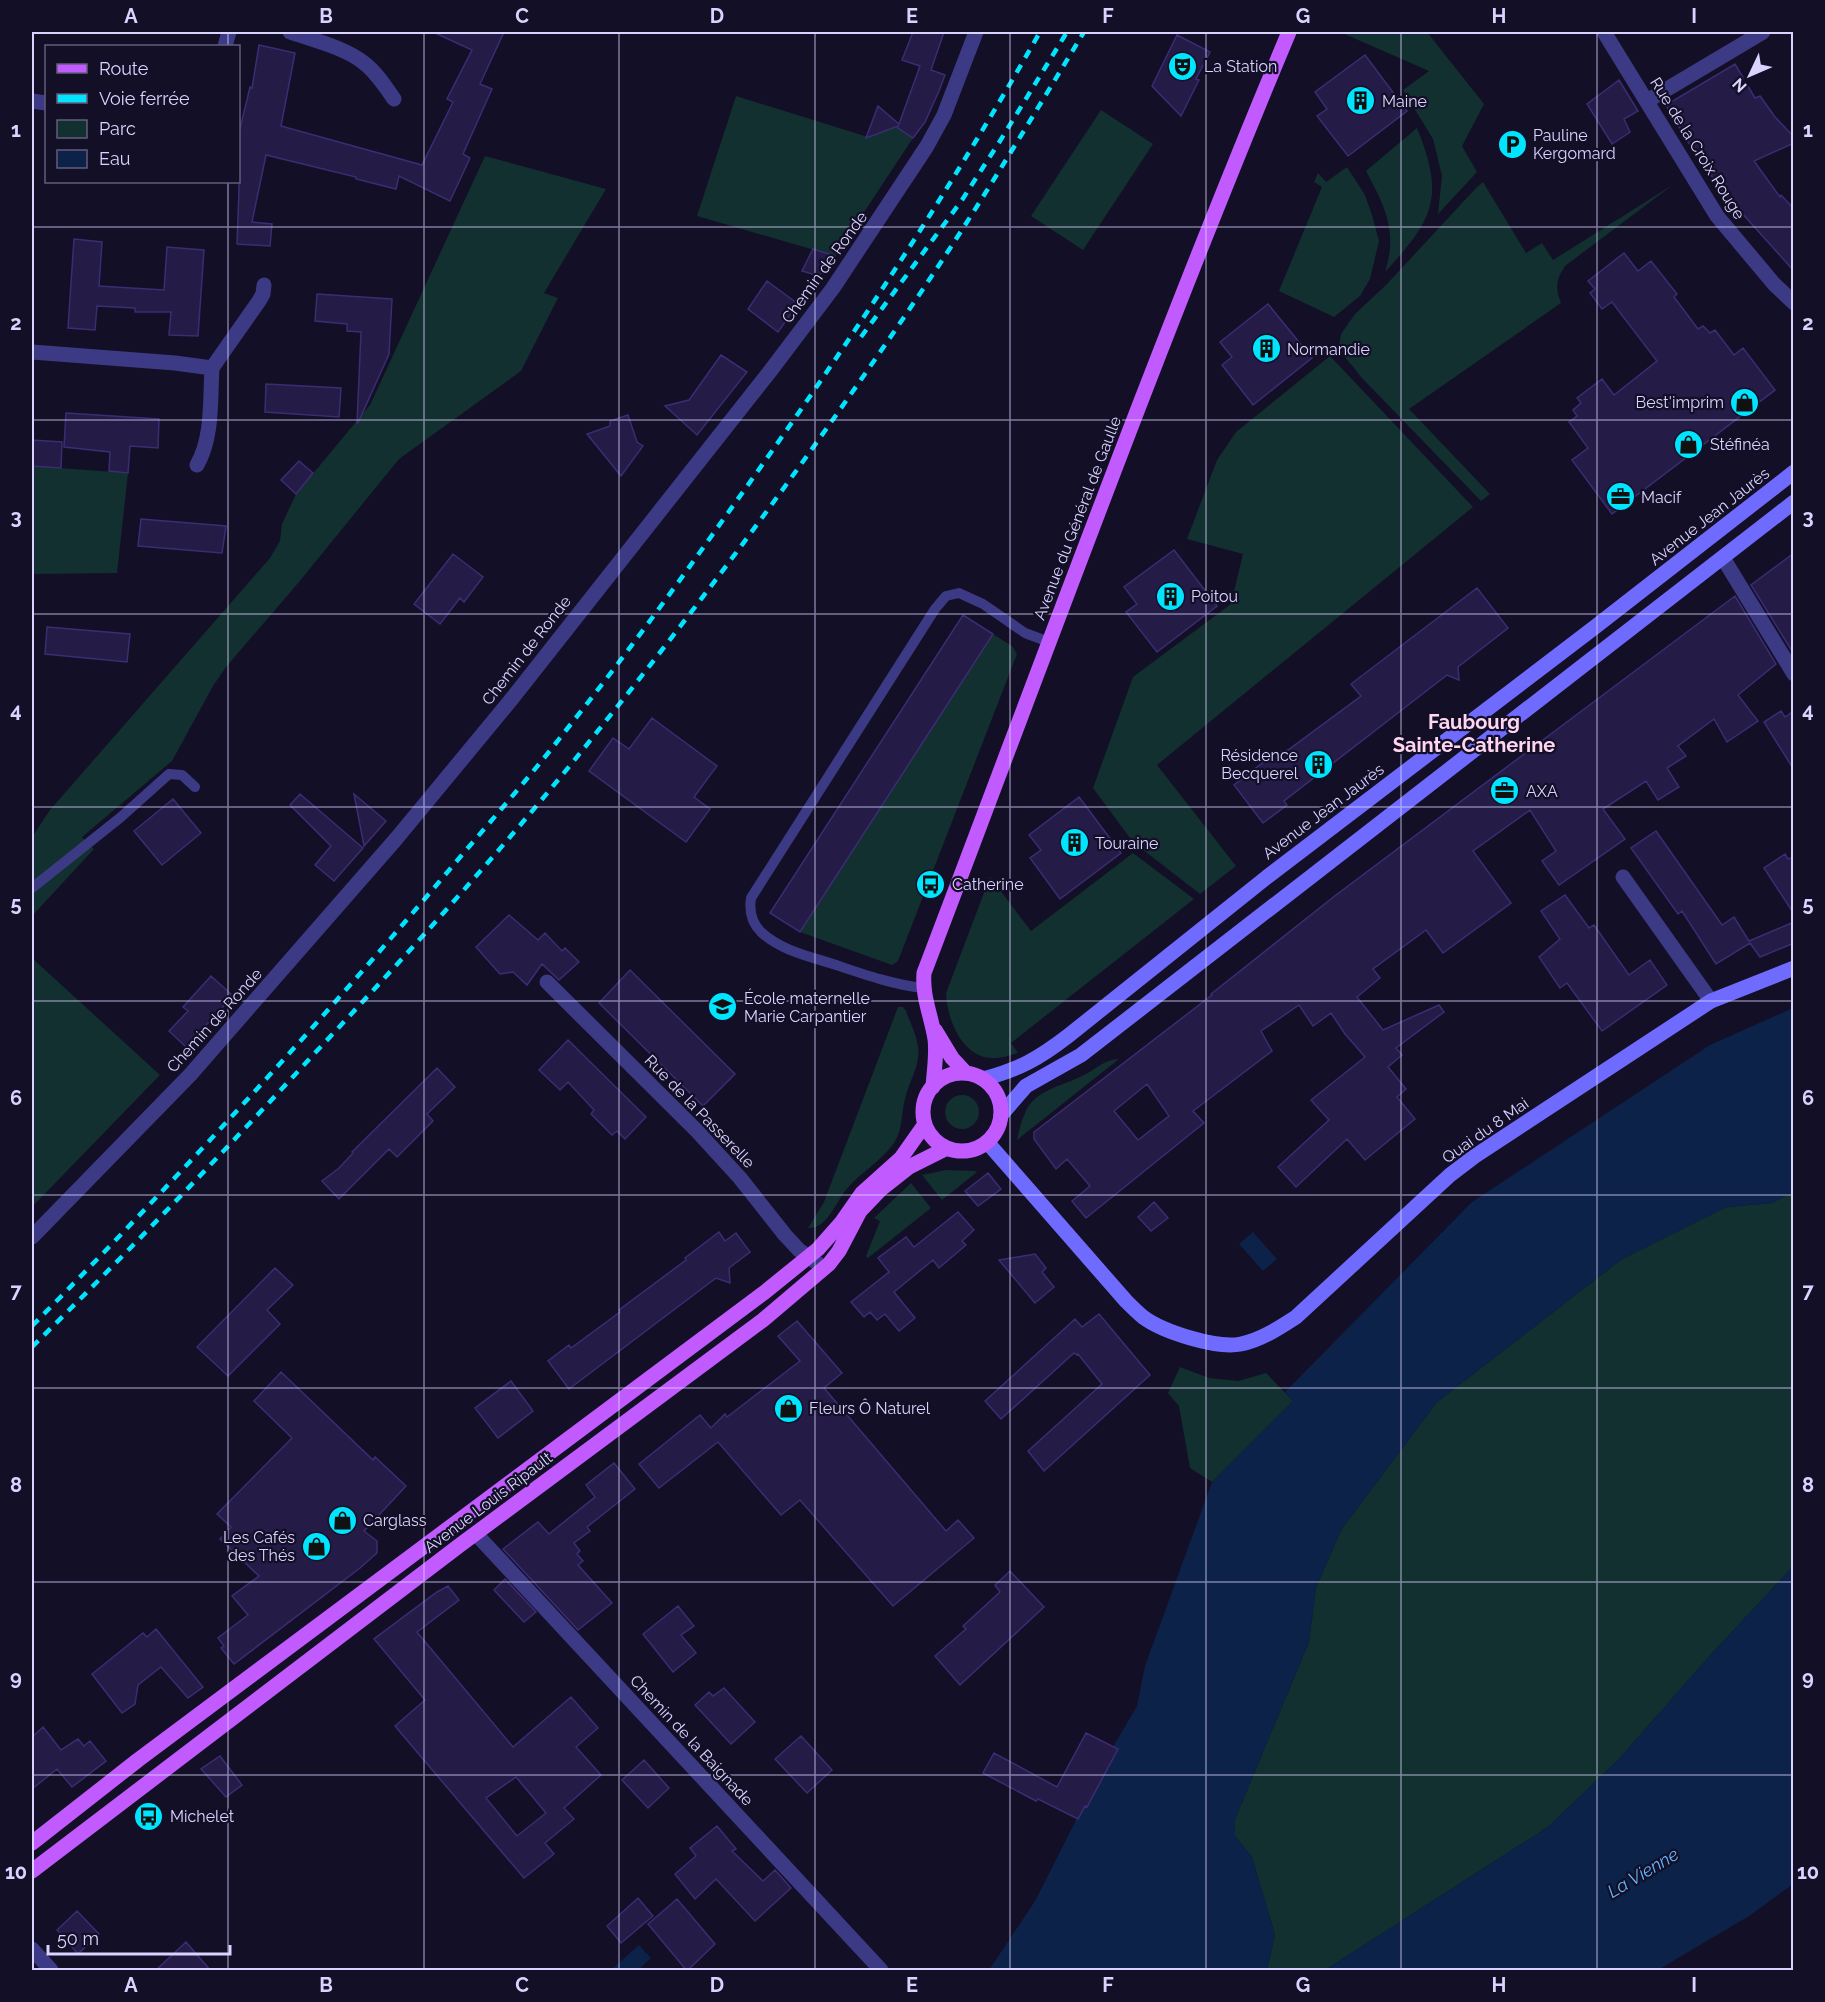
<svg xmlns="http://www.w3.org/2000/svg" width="1825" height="2002" font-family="Raleway,sans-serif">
	<rect width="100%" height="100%" fill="#130f26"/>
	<!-- green -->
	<path fill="#12302f" d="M1340,32H1427L1484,104L1462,146L1477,172L1438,214L1442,176L1433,139L1403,90L1429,71Z
		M736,96L868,137L906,124L904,132L913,138L835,256L697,216Z
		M1101,110L1153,144L1083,250L1031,216Z
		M1417,128C1445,197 1434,219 1385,272C1398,231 1385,207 1366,171Z
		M485,156L606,189L544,293L558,298L521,371L399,459L299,582L226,667L213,686L172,761L82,837L94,849L32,916V837L50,810L270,558L280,541L282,524L296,494L370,405Z
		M1347,167L1365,195L1372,215L1379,241L1370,279L1360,296L1334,317L1279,291L1322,187L1314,182L1318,173L1326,182Z
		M1483,182L1526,253L1542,243L1553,260L1674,184L1565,266C1556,280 1555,288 1561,303L1409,409L1490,494L1481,501L1362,378L1345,357L1339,346L1341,334L1355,314L1386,285L1476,188Z
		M1330,356L1473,507L1157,765L1236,866L1200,894L1133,842L1093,788L1133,677L1231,604L1243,554L1187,539L1217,460L1236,432Z
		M32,466L128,473L117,573L32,574Z
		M993,634L1012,646L1017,654L898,961L892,965L800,932Z
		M1133,853L1194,899L1011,1043L1018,1053C1011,1055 1003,1058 995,1058C963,1060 947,1020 946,993L990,877L1031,931Z
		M32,958L160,1075L32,1207Z
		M898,1007H903L906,1011C910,1022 916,1034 918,1046C921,1065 909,1081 905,1099C901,1114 903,1129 894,1143C881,1162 859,1173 845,1191C835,1204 827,1229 808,1228L824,1202Z
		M1119,1059L1017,1140C1019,1131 1021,1121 1025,1113C1034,1090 1062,1086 1082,1076C1096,1070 1102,1060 1119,1059Z
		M945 1112a17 17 0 1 1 34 0a17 17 0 1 1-34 0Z
		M946,1170L975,1171L977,1172L942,1200L922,1175Z
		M911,1183L931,1208L868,1258L866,1256L880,1221L874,1218Z
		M1793,1192L1794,1563L1789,1571L1714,1651L1618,1760L1548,1827L1325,1970H1267L1275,1935L1252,1857L1235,1836V1819L1309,1642L1316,1588L1341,1530L1437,1402L1622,1259L1726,1207L1772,1203Z
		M1180,1367L1209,1378L1238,1381L1266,1373L1293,1401L1212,1482L1190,1468L1179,1406L1168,1393Z"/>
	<!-- water -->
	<path fill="#0c2248" d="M1793,1008V1192L1772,1203L1726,1207L1622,1259L1437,1402L1341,1530L1316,1588L1309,1642L1235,1819V1836L1252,1857L1275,1935L1267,1970H989L1035,1901L1113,1747L1137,1706L1145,1666L1212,1482L1293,1401L1285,1392L1472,1202L1710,1045Z
		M1253,1232L1277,1259L1263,1271L1239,1244Z
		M1793,1563V1884L1749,1916L1658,1970H1325L1548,1827L1618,1760L1714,1651L1789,1571Z
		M639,1945L651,1958L638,1970H614L612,1969Z"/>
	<!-- building -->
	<path fill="#241b47" stroke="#3b2d73" stroke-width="1.5" fill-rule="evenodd" d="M433,32H504L480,84L492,89L463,154L470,158L450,201L399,176L396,189L356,179V177L266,155L252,222L272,224L270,246L237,244L239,190L238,137L250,87L252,88L259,45L295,53L281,126L422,165L453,102L447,99L472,50Z
		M913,32H944L931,70L945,75L939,91L925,122L913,138L898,128V126L866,138L878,106L899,124L920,66L902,60Z
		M1177,35L1210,52L1196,79L1199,80L1181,116L1152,86Z
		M1365,55L1407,111L1348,156L1317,116L1327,109L1315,92Z
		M1735,64L1755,98L1760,96L1775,117L1794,137V143L1754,161L1780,197L1781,195L1794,209V271L1722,191L1686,139L1666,105Z
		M1619,80L1638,111L1624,119L1630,132L1612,144L1587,104Z
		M74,239L102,242L99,286L164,290L167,247L204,250L198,336L169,335L171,312H135V308L97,306L95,330L68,328Z
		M813,249L835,256L819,276L802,271Z
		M1624,253L1638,271L1651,261L1677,294L1674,297L1698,329L1703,326L1710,333L1715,330L1734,355L1743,348L1775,390L1612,514L1572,460L1588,448L1569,422L1577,416L1573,410L1581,403L1577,398L1602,379L1614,395L1657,361L1612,302L1602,309L1590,293L1595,289L1588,281Z
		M767,281L798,304L778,332L748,309Z
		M317,294L392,299L389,354L358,423H357L361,332L347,331V324L315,321Z
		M1268,304L1312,358L1253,405L1222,365L1232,357L1220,342Z
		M721,355L747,372L697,435L665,406L689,400Z
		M266,384L341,388L339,417L265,412Z
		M66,413L159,419L158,448L130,446L128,473L109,471L110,452L64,447Z
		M628,415L637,442L643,446L621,476L587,434L610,426V421Z
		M32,440L62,442L61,468L32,466Z
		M299,461L313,473L296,494L281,480Z
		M141,519L226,526L222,553L138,546Z
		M1174,550L1217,606L1157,652L1126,612L1137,604L1124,587Z
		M1794,553V650L1792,651L1751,585Z
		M453,554L483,577L464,602L460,598L440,624L414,604Z
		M1477,588L1508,628L1458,667L1459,680L1447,675L1284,801L1287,805L1263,823L1234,785L1275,753L1288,750L1361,696L1351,684Z
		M1735,596L1776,664L1738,695L1758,721L1727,742L1714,719L1678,746L1686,756L1667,768L1679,787L1658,800L1646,781L1603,809L1625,839L1559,885L1542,861L1556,851L1530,810L1473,851L1511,903L1443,953L1426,930L1373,969L1380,978L1357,997L1383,1030L1439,1005L1444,1012L1396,1048L1402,1055L1388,1067L1406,1089L1397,1097L1415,1119L1365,1160L1347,1139L1296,1187L1278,1167L1329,1120L1311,1100L1365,1057L1345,1034L1331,1013L1313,1026L1299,1005L1261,1031L1272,1051L1193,1111L1204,1123L1086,1218L1072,1201L1090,1186L1067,1159L1056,1169L1034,1139V1132L1212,995L1211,994L1336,895ZM1147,1084L1169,1116L1138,1140L1114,1111Z
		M963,615L993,634L800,932L770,913Z
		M47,627L130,634L127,662L45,654Z
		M1781,711L1785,717L1794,711V770L1764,722Z
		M652,718L717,766L694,797L710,809L686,842L589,771L613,738L629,749Z
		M300,794L363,848L334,881L315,865L331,846L290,805Z
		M354,794L386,821L364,846Z
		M1079,797L1121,853L1060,899L1030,858L1041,850L1029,835Z
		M173,799L201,833L162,865L134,831Z
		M1656,831L1722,925L1734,917L1749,941L1794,922V943L1760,957L1750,943L1716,964L1682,911L1678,914L1631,848Z
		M1785,854L1788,859L1794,857V914L1764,868Z
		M1565,895L1589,928L1594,925L1629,975L1650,960L1667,985L1602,1031L1567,983L1560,988L1539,957L1560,939L1541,911Z
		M509,915L538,940L545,933L562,951L565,948L579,962L559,980L542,964L527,985L513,972L500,974L476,947Z
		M630,970L735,1074L703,1106L599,1003Z
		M211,976L233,996L186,1047L169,1031L188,1011L183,1007Z
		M568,1040L646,1117L625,1139L617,1131L612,1135L591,1114L594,1110L568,1082L560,1090L539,1070Z
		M437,1068L455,1087L427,1114L433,1121L397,1157L389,1149L339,1199L322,1181L339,1168L353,1153L352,1152Z
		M988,1173L1001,1189L978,1206L965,1191Z
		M1154,1202L1168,1218L1151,1231L1138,1217Z
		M958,1212L974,1230L962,1241L966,1245L939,1268L933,1260L894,1292L915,1318L899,1331L885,1314L877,1320L870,1312L864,1317L851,1302L889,1272L878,1258L906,1237L914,1247Z
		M719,1232L725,1241L736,1233L750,1252L729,1268L730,1283L716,1278L569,1389L548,1361L569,1345L571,1348L620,1312L619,1310L686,1260L685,1258Z
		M1035,1254L1046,1268L1042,1272L1054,1287L1035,1303L999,1260Z
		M275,1268L293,1285L267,1310L280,1324L228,1376L197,1347Z
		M1099,1314L1150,1375L1044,1471L1028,1451L1102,1384L1078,1354L1077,1355L1074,1353L1001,1419L985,1401L1075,1319L1082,1327Z
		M797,1321L842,1373L824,1388L946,1531L958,1520L974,1538L893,1606L800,1500L781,1515L718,1442L659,1488L639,1464L700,1415L711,1428L725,1414L727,1417L800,1361L778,1336Z
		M281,1372L373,1460L375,1457L406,1486L364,1531L377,1541V1553L360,1568L234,1664L221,1648L224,1646L218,1638L248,1615L232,1596L259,1576L220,1539L231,1527L217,1514L292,1438L254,1401Z
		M511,1381L533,1411L498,1438L475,1408Z
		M614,1463L635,1489L587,1527L590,1531L574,1543L580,1551L577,1554L583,1561L578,1565L612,1603L578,1630L503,1549L538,1522L549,1534L595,1497L586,1485Z
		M1010,1571L1044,1607L960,1685L935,1656L966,1629L963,1626L1000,1592L995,1585Z
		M505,1579L536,1612L524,1622L494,1590Z
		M448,1586L459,1600L417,1632L513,1747L571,1697L598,1728L576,1747L601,1775L564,1808L574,1819L545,1843L554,1854L524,1878L395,1726L425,1700L374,1639L437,1592ZM516,1777L546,1813L517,1836L486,1798Z
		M678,1606L694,1626L681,1635L696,1653L673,1672L643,1634Z
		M156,1629L203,1687L188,1698L161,1667L138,1685L135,1704L122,1713L92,1674L143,1633L147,1637Z
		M724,1688L755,1722L731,1744L695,1705L709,1692L713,1696Z
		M43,1727L61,1750L78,1739L84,1746L90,1741L106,1761L72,1787L57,1769L32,1789V1737Z
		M1086,1733L1118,1749L1087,1807L1085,1806L1078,1819L1038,1799L1036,1801L983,1773L994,1753L1057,1787Z
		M801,1736L832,1770L807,1793L775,1759Z
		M220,1756L242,1785L226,1797L201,1769Z
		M644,1760L669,1788L648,1808L622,1780Z
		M717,1826L736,1849L732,1851L763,1881L775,1870L791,1888L755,1921L716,1879L695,1899L675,1874L696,1856L690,1848Z
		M638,1898L653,1916L621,1943L607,1926Z
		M677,1899L715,1944L687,1971L648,1924Z
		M77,1911L99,1934L78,1954L57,1930Z
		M186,1942L211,1971H155Z"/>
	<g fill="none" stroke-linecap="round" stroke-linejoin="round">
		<!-- lane -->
		<path stroke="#3d3a85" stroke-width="10" d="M32,888L121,817L169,774L182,775L195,787
			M922,988C891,984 863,974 833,964C808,956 780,950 761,932C751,922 749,911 751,898L935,609L946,596L959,593L983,604L1025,633L1049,642"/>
		<!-- street -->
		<path stroke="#3d3a85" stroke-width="15" d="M290,32C313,40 346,48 364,63C376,72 385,86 394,99
			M1604,32L1717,216L1774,284L1794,303
			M225,46L229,32
			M32,101L46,103
			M1647,101L1763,32
			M32,352L175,363L212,368L259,301L263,294L264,285
			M197,465C213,437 210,400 212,368
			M1723,558L1794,674
			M1623,877L1711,1001
			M547,982L697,1131L740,1178L785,1235L799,1250L824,1268
			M32,1237L190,1075L396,839L510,701L771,370L833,288L927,146L944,115L976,32
			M476,1534L881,1970
			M32,1949L51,1970"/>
		<!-- secondary -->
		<path stroke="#6f6bff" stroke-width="15" d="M983,1079C1020,1069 1038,1059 1068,1036L1267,877L1595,627L1794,472
			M1001,1115L1026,1086L1081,1055L1794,502
			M987,1142L1126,1301C1131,1306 1137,1312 1143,1317C1163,1332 1217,1349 1241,1344C1261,1340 1279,1328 1296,1317L1450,1175L1475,1156L1711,1001L1794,968"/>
		<!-- primary -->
		<path stroke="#c25bff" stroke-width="15" d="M935,1030L952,1058L966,1073
			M923 1112a39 39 0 1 1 78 0a39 39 0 1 1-78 0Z
			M933,1087C934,1071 937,1054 935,1039C931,1015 922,996 924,973C1044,658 1159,342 1289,32
			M32,1843L138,1760L765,1292L818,1249L841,1223L862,1193L901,1158L925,1124
			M32,1871L460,1545L763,1320L829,1264L839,1251L860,1211L881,1189L909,1167L947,1148"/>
		<!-- rail -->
		<path stroke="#00e5ff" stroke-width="4.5" stroke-dasharray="9 8" stroke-linecap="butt" d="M861,337L962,200L1000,141L1067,32
			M32,1326C181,1175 324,1019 461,856C497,814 533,773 567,729C622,660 674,589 725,517C838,360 945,199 1040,32
			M32,1347C128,1252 222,1154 314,1054C415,946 514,837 605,722C715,585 819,443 917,298C976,211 1030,121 1084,32"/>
	</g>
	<!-- grid -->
	<path fill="none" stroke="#d9d4ff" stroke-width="1.5" stroke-opacity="0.55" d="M228,32V46M424,32V1970M619,32V1970M815,32V1970M1010,32V1970M1206,32V1970M1401,32V1970M1597,32V1970M228,182V1970M32,227H1794M32,420H1794M32,614H1794M32,807H1794M32,1001H1794M32,1195H1794M32,1388H1794M32,1582H1794M32,1775H1794"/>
	<!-- icons -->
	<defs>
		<symbol id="theatre-disc" viewBox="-11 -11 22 22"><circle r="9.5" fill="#00e5ff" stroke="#130f26"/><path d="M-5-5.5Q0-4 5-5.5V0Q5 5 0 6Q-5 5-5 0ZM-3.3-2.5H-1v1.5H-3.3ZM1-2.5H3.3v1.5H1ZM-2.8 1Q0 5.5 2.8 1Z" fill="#111"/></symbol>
		<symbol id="building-disc" viewBox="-11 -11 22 22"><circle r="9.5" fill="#00e5ff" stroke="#130f26"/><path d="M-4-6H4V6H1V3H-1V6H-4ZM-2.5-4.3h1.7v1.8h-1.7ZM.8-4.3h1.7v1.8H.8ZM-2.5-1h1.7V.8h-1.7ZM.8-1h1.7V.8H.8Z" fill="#111"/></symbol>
		<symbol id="parking-disc" viewBox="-11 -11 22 22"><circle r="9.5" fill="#00e5ff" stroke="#130f26"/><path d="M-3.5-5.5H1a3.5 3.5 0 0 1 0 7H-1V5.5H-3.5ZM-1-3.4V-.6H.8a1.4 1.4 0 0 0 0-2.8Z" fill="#111"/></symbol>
		<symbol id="shop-disc" viewBox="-11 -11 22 22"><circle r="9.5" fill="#00e5ff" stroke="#130f26"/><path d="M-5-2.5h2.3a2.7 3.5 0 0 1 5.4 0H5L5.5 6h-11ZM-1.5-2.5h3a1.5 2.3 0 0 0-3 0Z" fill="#111"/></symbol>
		<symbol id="office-disc" viewBox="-11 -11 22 22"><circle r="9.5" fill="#00e5ff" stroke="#130f26"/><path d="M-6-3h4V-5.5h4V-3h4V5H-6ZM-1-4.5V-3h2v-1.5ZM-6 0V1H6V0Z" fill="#111"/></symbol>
		<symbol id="bus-disc" viewBox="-11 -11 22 22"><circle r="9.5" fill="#00e5ff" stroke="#130f26"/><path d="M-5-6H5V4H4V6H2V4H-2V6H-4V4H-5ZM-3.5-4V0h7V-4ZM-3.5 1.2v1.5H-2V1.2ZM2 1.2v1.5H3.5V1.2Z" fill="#111"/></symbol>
		<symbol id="school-disc" viewBox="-11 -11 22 22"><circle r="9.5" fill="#00e5ff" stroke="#130f26"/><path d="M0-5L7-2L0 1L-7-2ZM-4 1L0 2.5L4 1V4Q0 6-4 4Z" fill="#111"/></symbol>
	</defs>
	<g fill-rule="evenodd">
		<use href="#theatre-disc" x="1166" y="50" width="33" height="33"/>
		<use href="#building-disc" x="1344" y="84" width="33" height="33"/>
		<use href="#parking-disc" x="1496" y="128" width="33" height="33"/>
		<use href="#building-disc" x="1250" y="332" width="33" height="33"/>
		<use href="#shop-disc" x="1728" y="386" width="33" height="33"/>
		<use href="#shop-disc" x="1672" y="428" width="33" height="33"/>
		<use href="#office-disc" x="1604" y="480" width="33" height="33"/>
		<use href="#building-disc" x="1154" y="580" width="33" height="33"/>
		<use href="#building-disc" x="1302" y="748" width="33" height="33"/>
		<use href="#office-disc" x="1488" y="774" width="33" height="33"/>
		<use href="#building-disc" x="1058" y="826" width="33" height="33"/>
		<use href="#bus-disc" x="914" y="868" width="33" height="33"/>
		<use href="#school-disc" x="706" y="990" width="33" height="33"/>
		<use href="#shop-disc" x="772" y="1392" width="33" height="33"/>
		<use href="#shop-disc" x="326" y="1504" width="33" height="33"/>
		<use href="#shop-disc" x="300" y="1530" width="33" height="33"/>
		<use href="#bus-disc" x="132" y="1800" width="33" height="33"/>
	</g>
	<g text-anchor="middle" stroke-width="4.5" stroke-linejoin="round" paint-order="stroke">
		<!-- poi labels -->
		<g font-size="16" fill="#d9d4ff" stroke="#130f26" text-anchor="start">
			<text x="1204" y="72">La Station</text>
			<text x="1382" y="107">Maine</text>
			<text x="1533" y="141">Pauline<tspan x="1533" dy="18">Kergomard</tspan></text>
			<text x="1287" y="355">Normandie</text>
			<text x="1724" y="408" text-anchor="end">Best'imprim</text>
			<text x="1710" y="450">Stéfinéa</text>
			<text x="1641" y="503">Macif</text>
			<text x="1191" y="602">Poitou</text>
			<text x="1298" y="761" text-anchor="end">Résidence<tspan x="1298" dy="18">Becquerel</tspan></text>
			<text x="1526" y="797">AXA</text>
			<text x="1095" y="849">Touraine</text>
			<text x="952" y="890">Catherine</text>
			<text x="744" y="1004">École maternelle<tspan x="744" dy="18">Marie Carpantier</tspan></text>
			<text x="809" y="1414">Fleurs Ô Naturel</text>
			<text x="363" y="1526">Carglass</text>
			<text x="295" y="1543" text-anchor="end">Les Cafés<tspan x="295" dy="18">des Thés</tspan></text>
			<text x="170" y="1822">Michelet</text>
		</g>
		<!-- street labels -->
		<g font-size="16" fill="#d9d4ff" stroke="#130f26">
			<text transform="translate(1698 148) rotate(58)" y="6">Rue de la Croix Rouge</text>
			<text transform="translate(824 267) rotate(-54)" y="6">Chemin de Ronde</text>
			<text transform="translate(1709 516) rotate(-38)" y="6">Avenue Jean Jaurès</text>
			<text transform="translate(1077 518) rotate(-69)" y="6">Avenue du Général de Gaulle</text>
			<text transform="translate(526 650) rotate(-52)" y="6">Chemin de Ronde</text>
			<text transform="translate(1323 811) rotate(-37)" y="6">Avenue Jean Jaurès</text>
			<text transform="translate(214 1020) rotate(-48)" y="6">Chemin de Ronde</text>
			<text transform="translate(700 1111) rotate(46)" y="6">Rue de la Passerelle</text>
			<text transform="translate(1485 1130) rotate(-35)" y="6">Quai du 8 Mai</text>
			<text transform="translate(488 1502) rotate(-37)" y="6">Avenue Louis Ripault</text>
			<text transform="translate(692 1740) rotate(47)" y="6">Chemin de la Baignade</text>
		</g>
		<!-- water labels -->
		<g font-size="18" font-style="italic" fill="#62b6ff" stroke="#130f26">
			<text transform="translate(1643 1873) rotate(-31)" y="6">La Vienne</text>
		</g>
		<!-- quarter labels -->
		<g font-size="20" font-weight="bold" fill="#ffd6f0" stroke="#130f26">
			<text x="1474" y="729">Faubourg<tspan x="1474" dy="23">Sainte-Catherine</tspan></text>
		</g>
	</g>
	<!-- border -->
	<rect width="1825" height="2002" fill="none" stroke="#130f26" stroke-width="66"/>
	<!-- legend -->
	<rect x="45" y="45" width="195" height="138" fill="#130f26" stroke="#625e7d" stroke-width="1.5"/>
	<rect x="57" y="64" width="30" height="9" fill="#c25bff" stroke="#625e7d" stroke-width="1.5"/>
	<text x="99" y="75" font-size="18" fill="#d9d4ff">Route</text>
	<rect x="57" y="94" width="30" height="9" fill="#00e5ff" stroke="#625e7d" stroke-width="1.5"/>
	<text x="99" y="105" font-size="18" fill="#d9d4ff">Voie ferrée</text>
	<rect x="57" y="120" width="30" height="18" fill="#12302f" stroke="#625e7d" stroke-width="1.5"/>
	<text x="99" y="135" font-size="18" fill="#d9d4ff">Parc</text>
	<rect x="57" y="150" width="30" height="18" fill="#0c2248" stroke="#625e7d" stroke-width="1.5"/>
	<text x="99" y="165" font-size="18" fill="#d9d4ff">Eau</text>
	<!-- north arrow -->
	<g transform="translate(1750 75) rotate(226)" stroke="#130f26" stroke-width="4.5" paint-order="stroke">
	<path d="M0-4.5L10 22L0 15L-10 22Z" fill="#d9d4ff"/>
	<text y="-9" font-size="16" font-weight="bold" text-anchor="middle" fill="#d9d4ff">N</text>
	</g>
	<!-- scale -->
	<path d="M48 1945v9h182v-9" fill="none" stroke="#d9d4ff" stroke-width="3"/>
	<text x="57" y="1945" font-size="18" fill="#d9d4ff" stroke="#130f26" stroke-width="4.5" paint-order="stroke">50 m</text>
	<rect x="33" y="33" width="1759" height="1936" fill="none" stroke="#d9d4ff" stroke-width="2"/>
	<g font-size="20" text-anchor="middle" font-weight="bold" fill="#d9d4ff">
		<text x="131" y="23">A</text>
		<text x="326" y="23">B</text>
		<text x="522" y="23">C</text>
		<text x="717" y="23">D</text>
		<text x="912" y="23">E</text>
		<text x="1108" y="23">F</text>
		<text x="1303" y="23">G</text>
		<text x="1499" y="23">H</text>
		<text x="1694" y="23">I</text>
		<text x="16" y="137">1</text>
		<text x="1808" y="137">1</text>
		<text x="16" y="330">2</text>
		<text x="1808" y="330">2</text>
		<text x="16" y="524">3</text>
		<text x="1808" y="524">3</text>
		<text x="16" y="717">4</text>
		<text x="1808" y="717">4</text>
		<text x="16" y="911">5</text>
		<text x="1808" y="911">5</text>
		<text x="16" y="1105">6</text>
		<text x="1808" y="1105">6</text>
		<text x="16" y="1298">7</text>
		<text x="1808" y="1298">7</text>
		<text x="16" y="1492">8</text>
		<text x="1808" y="1492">8</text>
		<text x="16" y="1685">9</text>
		<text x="1808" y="1685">9</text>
		<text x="16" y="1879">10</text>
		<text x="1808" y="1879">10</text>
		<text x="131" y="1992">A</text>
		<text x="326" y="1992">B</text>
		<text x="522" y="1992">C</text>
		<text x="717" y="1992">D</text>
		<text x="912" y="1992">E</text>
		<text x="1108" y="1992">F</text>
		<text x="1303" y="1992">G</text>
		<text x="1499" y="1992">H</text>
		<text x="1694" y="1992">I</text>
	</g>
</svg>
